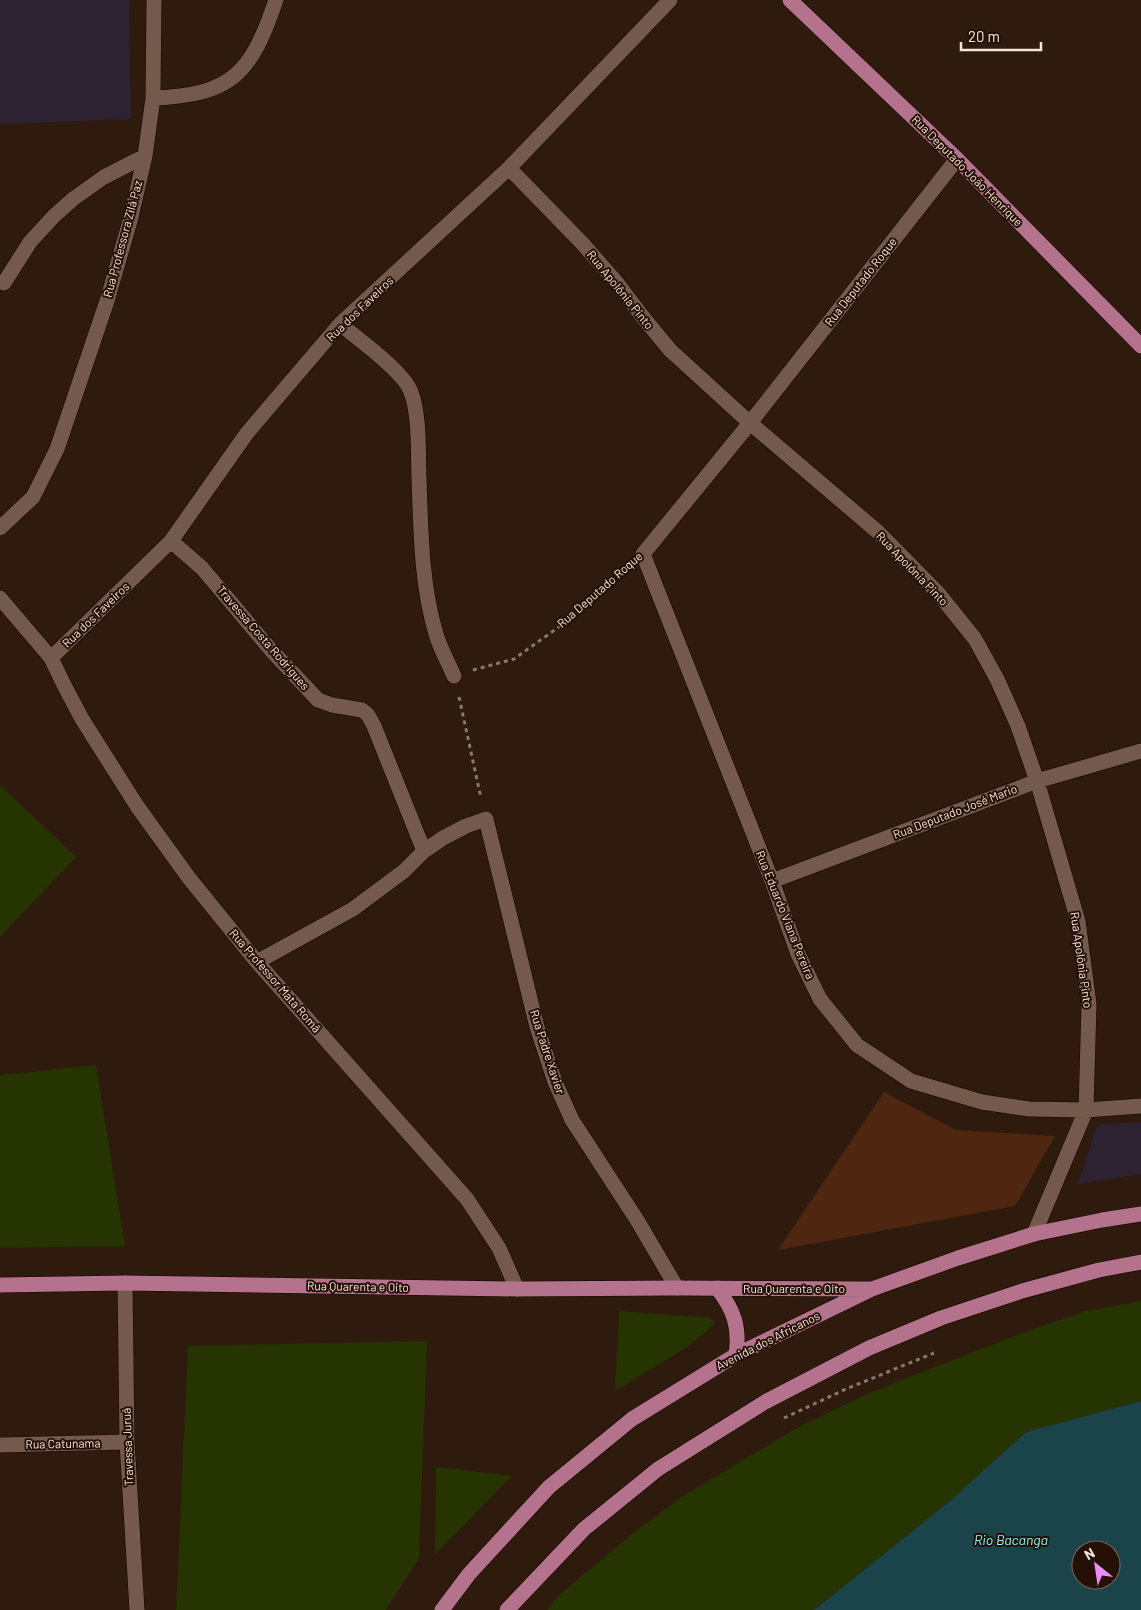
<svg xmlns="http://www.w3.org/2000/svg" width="1141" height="1610" font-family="Barlow,sans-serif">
	<rect width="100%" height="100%" fill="#2f1a0e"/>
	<!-- education -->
	<path fill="#2d2231" d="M0,0H129L131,119L0,124Z
		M1141,1122V1174L1078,1184L1097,1125Z"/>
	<!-- green -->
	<path fill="#253400" d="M0,785L76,857L0,937Z
		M96,1065L125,1246L0,1248V1075Z
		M1141,1301V1401L1026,1432L951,1500L818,1607L812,1610H547L558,1596L638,1529L686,1494L795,1429L869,1393L1009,1338L1082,1312Z
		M619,1311L711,1318L715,1324L687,1347L615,1391Z
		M427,1341L419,1558L386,1610H176L188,1346Z
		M436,1467L512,1476L435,1554Z"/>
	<!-- water -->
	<path fill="#1b444a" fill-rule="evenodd" d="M1141,1401V1610H812L818,1607L951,1500L1026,1432ZM1081,1550H1111V1580H1081Z"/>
	<!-- building -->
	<path fill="#4f260f" d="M884,1092L956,1130L1055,1136L1015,1206L778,1250Z"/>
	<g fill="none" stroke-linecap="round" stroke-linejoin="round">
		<defs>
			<path id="minor" d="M153,98C233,95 251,73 276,0
				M957,159L750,423L643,554L772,881L798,954L820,999L857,1045L911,1081L982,1102L1029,1109L1086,1110L1141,1106
				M509,168L582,243L617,283L642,316L670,350L750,423L878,532L938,593L975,639L997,679L1018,726L1037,781L1078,921L1089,1004L1086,1110L1034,1234
				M4,283L30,242L54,216L73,199L104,177L145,156
				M340,324C358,339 404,372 411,392C420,416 418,454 419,479C421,531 421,584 436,634C440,648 448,662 454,676
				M0,528L33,497L57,449L107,301L130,221L145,156L153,98L154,0
				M171,541L202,568L271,650L318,700L332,705L362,710L368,715L374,726L424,851
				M0,598L51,658L64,685L82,719L137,806L189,878L257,962L467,1199L499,1248L517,1289
				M51,658L171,541L247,433L340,324L509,168L670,0
				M772,881L1037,781L1141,751
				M257,962L353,909L404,871L424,851L443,838L466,826L486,819L537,1027L555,1082L572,1120L637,1220L677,1288
				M125,1283L127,1442L137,1610
				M0,1445L127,1442"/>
			<path id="major" d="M790,0L957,159L1141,346
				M0,1285L125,1283L517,1289L677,1288L872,1289
				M717,1288C734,1310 740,1327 736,1355
				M442,1610L469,1574L549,1487L632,1419L736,1355L872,1289L958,1258L1034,1234L1102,1220L1141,1214
				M507,1610L584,1529L658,1469L765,1402L869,1348L941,1318L1022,1291L1099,1270L1141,1262"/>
		</defs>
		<!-- minor casing -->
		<use href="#minor" stroke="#160400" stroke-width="16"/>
		<!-- major casing -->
		<use href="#major" stroke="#160400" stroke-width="16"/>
		<!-- path -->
		<path stroke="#8a776e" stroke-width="3" stroke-dasharray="4 4" stroke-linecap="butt" d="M473,670L514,659L570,619L626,569
			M459,697L481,798
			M784,1418L846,1389L934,1353"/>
		<!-- minor -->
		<use href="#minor" stroke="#745a4d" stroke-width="15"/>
		<!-- major -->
		<use href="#major" stroke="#b5728c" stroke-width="15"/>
	</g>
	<g text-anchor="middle" stroke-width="4" stroke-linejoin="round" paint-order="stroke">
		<!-- street labels -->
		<g font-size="12" fill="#f6e6df" stroke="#251006">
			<text transform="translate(967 171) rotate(45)" y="4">Rua Deputado João Henrique</text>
			<text transform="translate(123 239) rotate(-75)" y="4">Rua Professora Zilá Paz</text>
			<text transform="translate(861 282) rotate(-52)" y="4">Rua Deputado Roque</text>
			<text transform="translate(620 290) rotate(51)" y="4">Rua Apolônia Pinto</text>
			<text transform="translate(360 309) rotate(-44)" y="4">Rua dos Faveiros</text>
			<text transform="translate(912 569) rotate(46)" y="4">Rua Apolônia Pinto</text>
			<text transform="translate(600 590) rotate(-41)" y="4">Rua Deputado Roque</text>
			<text transform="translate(96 615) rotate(-44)" y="4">Rua dos Faveiros</text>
			<text transform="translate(263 638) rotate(49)" y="4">Travessa Costa Rodrigues</text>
			<text transform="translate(955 812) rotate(-21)" y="4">Rua Deputado José Mario</text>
			<text transform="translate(785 915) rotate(68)" y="4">Rua Eduardo Viana Pereira</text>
			<text transform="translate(1081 960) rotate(82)" y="4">Rua Apolônia Pinto</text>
			<text transform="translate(275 981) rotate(49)" y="4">Rua Professor Mata Romã</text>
			<text transform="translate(547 1052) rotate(72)" y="4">Rua Padre Xavier</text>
			<text transform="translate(358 1287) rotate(1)" y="4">Rua Quarenta e Oito</text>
			<text x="794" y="1293">Rua Quarenta e Oito</text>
			<text transform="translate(768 1341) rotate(-27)" y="4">Avenida dos Africanos</text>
			<text transform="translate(63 1444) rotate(-1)" y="4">Rua Catunama</text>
			<text transform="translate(128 1447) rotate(-92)" y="4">Travessa Juruá</text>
		</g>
		<!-- water labels -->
		<g font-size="14" font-style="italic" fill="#94effb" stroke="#251006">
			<text x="1011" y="1545">Rio Bacanga</text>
		</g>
	</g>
	<!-- north arrow -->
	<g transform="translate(1096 1565) rotate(330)"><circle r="24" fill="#251006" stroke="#79665d"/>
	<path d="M0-4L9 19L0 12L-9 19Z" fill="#ed8cf9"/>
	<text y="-8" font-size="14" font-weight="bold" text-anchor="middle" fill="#f6e6df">N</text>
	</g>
	<!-- scale -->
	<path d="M961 42v8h80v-8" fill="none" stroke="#f6e6df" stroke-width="2.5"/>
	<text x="968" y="42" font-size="15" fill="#f6e6df" stroke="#251006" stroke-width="4" paint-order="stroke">20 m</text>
</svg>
